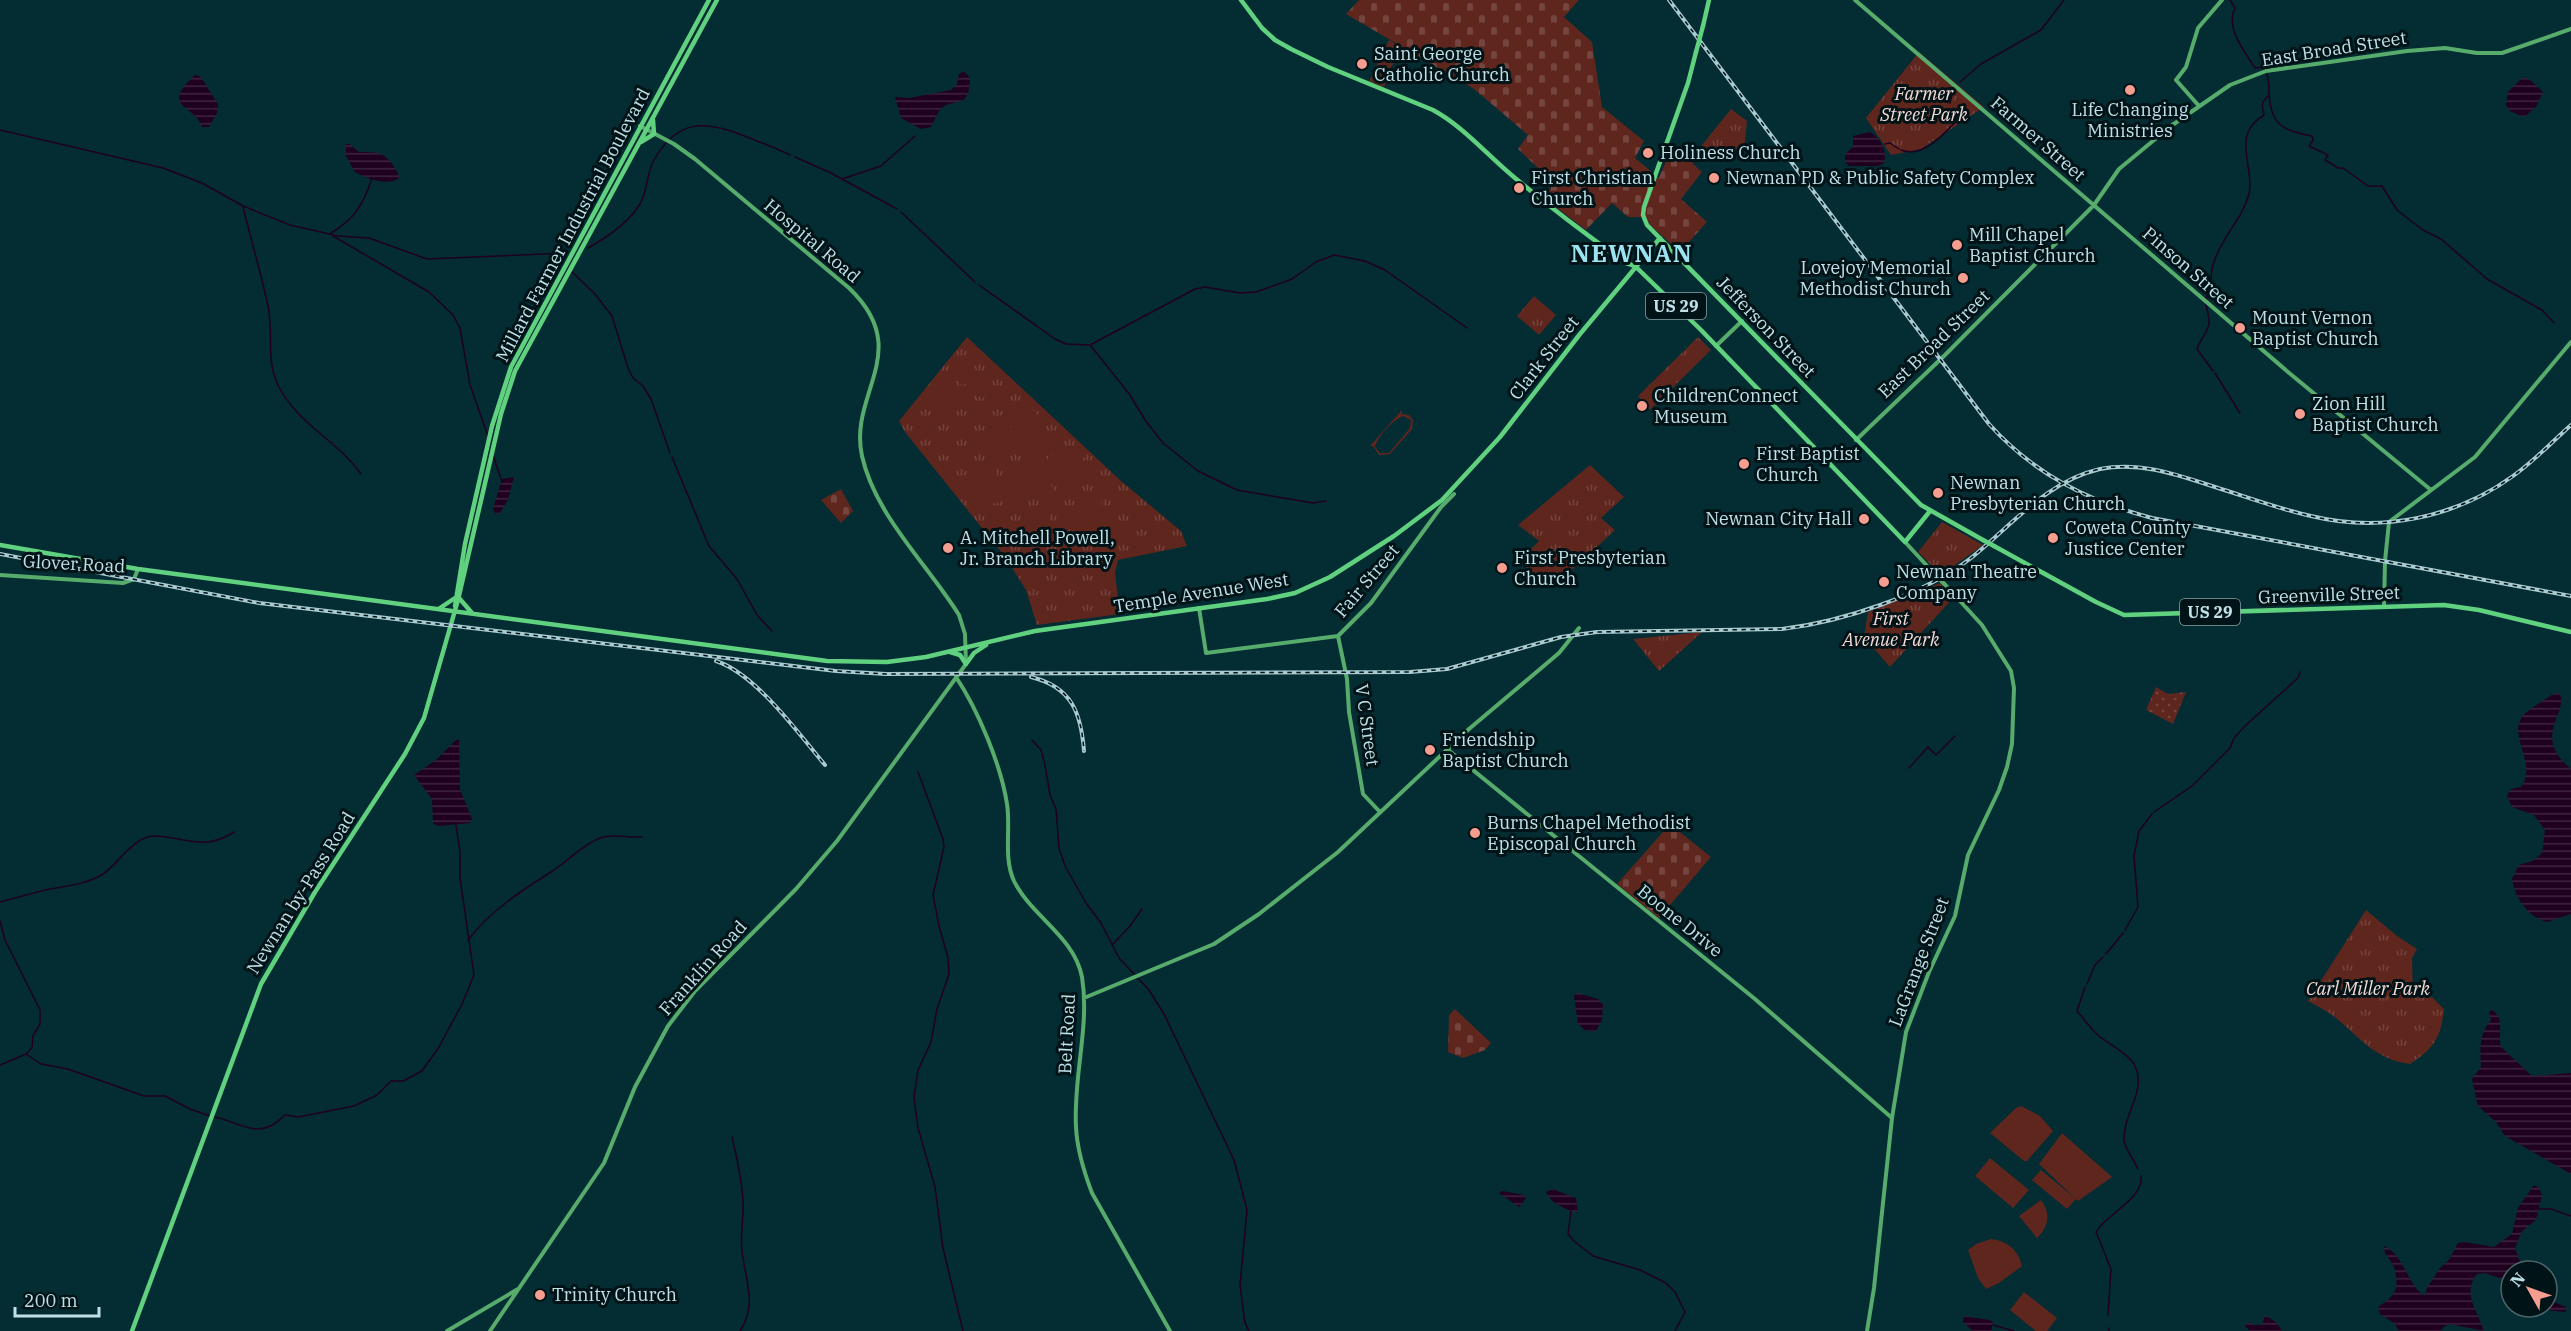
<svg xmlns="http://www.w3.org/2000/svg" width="2571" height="1331" font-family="'IBM Plex Serif',serif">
	<defs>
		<pattern id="grass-dots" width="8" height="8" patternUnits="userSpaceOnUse" patternTransform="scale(1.5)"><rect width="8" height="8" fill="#5f261e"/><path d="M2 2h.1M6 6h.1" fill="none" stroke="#74453f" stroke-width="1.8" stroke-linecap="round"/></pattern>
		<pattern id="cemetery-stones" width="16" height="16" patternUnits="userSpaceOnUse" patternTransform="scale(1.5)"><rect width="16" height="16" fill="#5f261e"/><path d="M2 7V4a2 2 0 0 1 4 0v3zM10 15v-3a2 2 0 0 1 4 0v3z" fill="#74453f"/></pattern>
		<pattern id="park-tufts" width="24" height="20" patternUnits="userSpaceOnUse" patternTransform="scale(1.5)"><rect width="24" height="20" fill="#5f261e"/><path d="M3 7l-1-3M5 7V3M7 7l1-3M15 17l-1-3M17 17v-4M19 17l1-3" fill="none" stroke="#74453f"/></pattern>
		<pattern id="water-rules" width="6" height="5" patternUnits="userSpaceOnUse" patternTransform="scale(1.5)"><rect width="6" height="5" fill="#1f001e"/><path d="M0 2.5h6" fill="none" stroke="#3e253f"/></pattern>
	</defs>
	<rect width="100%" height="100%" fill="#032c33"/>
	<!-- grass -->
	<path fill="url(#grass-dots)" d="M2156,687L2168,694L2186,692L2173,724L2146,710Z"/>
	<!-- cemetery -->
	<path fill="url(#cemetery-stones)" d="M1359,0H1579L1564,17L1592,42L1602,107L1644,141L1635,158L1659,178L1670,151L1691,158L1693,164L1702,172L1681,199L1707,222L1680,252L1650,225L1646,217H1628L1612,203L1586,230L1544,198L1554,183L1518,149L1528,135L1474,89L1346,14Z
		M841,489L853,511L841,523L821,500Z
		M1670,824L1711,857L1659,918L1617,884Z
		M1455,1009L1491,1043L1485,1050L1463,1058L1448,1052L1449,1015Z"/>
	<!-- park -->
	<path fill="url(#park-tufts)" d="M1389,40L1403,48L1390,69L1384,87L1369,81Z
		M1919,52L1984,107L1921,149L1891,155L1866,118Z
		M1731,109L1747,121L1744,149L1711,152L1698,150Z
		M1534,296L1556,315L1539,335L1517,316Z
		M967,337L1121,481L1181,531L1187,546L1118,560L1115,573L1120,614L1037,625L1026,590L1006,558L905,432L899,421Z
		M1698,337L1711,350L1650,410L1638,396Z
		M1590,465L1624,497L1601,518L1615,530L1558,583L1542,581L1519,561L1539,541L1518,525Z
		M1942,522L1983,545L1941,575L1918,552Z
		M1940,583L1954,597L1890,667L1864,637L1868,612Z
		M1702,632L1659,671L1633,639Z
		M2366,910L2397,936L2417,949L2412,958L2413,995L2432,997L2444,1009C2441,1038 2434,1048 2410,1064C2375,1059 2361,1039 2336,1018C2327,1011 2317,1006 2308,1001Z"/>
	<!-- pitch -->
	<path fill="#5f261e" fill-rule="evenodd" d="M1941,111L1953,119L1948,126L1943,122C1934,132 1926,146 1912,145L1909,138L1923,129Z
		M964,364L976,369L966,384L962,385L948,371Z
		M980,376L987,387L983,399L970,391L969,387Z
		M941,381L959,394L960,397L945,412L937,401L938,388Z
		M1030,407C1045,420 1046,437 1035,453L1010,434L1009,429Z
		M1402,410V414L1409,415L1413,420L1412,429L1390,454L1379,455L1373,446H1370ZM1403,416L1411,420L1410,428L1389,453H1380L1375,447C1378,436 1393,420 1403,416Z
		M1008,436L1010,451L989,454L987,439Z
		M1075,446L1087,451L1074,477L1070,478L1046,462C1053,451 1062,446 1075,446Z
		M1016,461C1035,463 1047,472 1053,490L1017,502L1012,499L1005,462Z
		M995,470L1004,497L1001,502L973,507C968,489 976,474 995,470Z
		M1100,497L1104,509C1101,522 1094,527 1082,529L1073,505L1076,501Z
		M1048,513L1054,533L1010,545L1005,525Z
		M2021,1106L2040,1116L2053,1131L2027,1161H2024L1990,1133L2016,1108Z
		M2062,1133L2112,1177L2078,1201L2039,1164Z
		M1990,1158L2029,1190L2013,1208L1975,1176Z
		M2041,1170L2076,1199L2067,1209L2032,1180Z
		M2041,1200C2051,1213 2049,1227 2037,1238L2019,1216Z
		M1991,1239C2007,1241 2018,1249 2022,1266L1999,1283L1986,1289L1978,1278L1968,1250L1976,1244Z
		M2024,1292L2057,1318L2047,1331H2036L2010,1310Z"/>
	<!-- water -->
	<path fill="url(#water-rules)" d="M964,71L970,78C969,110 958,96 940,109L931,127L921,129L901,118L895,97L909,98L951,90L957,84L959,74Z
		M195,75L200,76L218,104L217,113L209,127H202C194,103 159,109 195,75Z
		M2523,77L2530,80L2543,92L2536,107L2524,117L2510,111L2506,105L2508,92Z
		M1870,132C1880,137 1888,152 1884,163L1878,166H1849L1845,162V154L1853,147V136Z
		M346,144H349L359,152C375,152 383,151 393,165C396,170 398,172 399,178C387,187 366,178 355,172L346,156Z
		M514,477L508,500L499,514L495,513L493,509L502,479Z
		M2559,693C2571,711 2530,736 2571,769V914L2547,922C2528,917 2515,898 2512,879L2519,865L2533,861L2542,853L2545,830L2534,815L2512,807L2507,796L2511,789L2521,787C2538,765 2508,736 2522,717C2529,708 2544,701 2553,694Z
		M456,740H459L460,789L472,819L470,823L438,826L433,823L432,799L414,775L436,760Z
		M1577,993L1598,999L1603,1005L1602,1020L1596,1031H1586L1578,1024L1574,995Z
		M2492,1010C2506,1019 2497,1034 2501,1047L2532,1076L2571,1073V1174L2505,1136L2496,1122L2478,1106L2472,1079L2481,1067C2480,1051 2479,1033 2491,1020L2489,1012Z
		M2534,1185L2539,1188L2542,1195L2536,1220L2522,1231L2515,1248L2519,1260L2532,1271H2511V1282L2485,1273L2477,1274C2461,1293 2479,1314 2484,1331L2450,1324L2445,1326L2440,1331H2399L2394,1323L2380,1314L2378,1307C2396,1296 2400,1289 2394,1267C2391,1259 2384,1256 2384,1246C2405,1255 2407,1286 2425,1296L2427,1288L2440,1268L2449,1260L2458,1243L2464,1242L2494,1247L2512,1234L2518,1208Z
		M1552,1189L1576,1198L1578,1213C1567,1210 1550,1203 1546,1192Z
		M1502,1191L1524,1195L1526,1198L1519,1207L1499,1193Z
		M2547,1294L2551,1301L2566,1307V1312L2536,1309L2534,1307H2547Z
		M2265,1315L2277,1323L2282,1331H2250L2245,1326L2249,1322L2254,1325H2262Z
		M1964,1316L1989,1320L1993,1322L1991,1331H1973L1963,1322Z"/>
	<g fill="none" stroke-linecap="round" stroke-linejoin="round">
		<!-- stream -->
		<path stroke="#1f001e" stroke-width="1.5" d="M2230,0L2235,8C2225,27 2244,51 2255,68L2264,67V69
			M2267,74C2269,81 2269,87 2269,94C2271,125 2283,131 2312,136L2313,140L2309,146L2328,155L2325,160L2338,168H2343L2368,186H2382L2397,210L2423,230L2441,239L2487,279L2542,310L2554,323
			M1960,82L1981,64L2041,30L2064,0
			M1950,103L1954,88
			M0,130L163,168L202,183L243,206L290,225L338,236L369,238L427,259L566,253
			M1885,144L1890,143L1899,149
			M1901,150C1923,159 1945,133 1958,119L1953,108
			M795,157L831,173L897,209
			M842,179L881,166L915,136
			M243,207C251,240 261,273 268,306C274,333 265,361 279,387C298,424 338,441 361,474
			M901,212L975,282
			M331,233C354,220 364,203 372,178
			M333,236L429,292L453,315L460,328L470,385L488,436
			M588,248C606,238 629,222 640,204C648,190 646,174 654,160C678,117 707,121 747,137C762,143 776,148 790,155
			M554,255L562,262
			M571,271L595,294L612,316L628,368L633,378L643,386L651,399L670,453
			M979,285L1055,339L1066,344L1090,345L1195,289L1205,287L1240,293L1256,292L1292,279L1316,262L1334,255L1365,261L1385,270L1467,328
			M1091,346L1130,395L1145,420L1163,443L1198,471L1237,490L1313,503L1326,501
			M2213,371L2197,349C2200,340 2207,333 2209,324C2210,317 2206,309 2206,302C2206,296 2208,294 2210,289C2212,281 2210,271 2214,262C2222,236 2242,220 2249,194C2255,166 2230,135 2264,115C2262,104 2260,104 2269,95
			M2215,373L2240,413
			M493,455L502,482
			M672,457L709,546L737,579L757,615L772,631
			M1032,740L1041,750L1045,765L1050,795L1056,809L1059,848L1065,866L1086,903L1101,923L1119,958L1149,990L1164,1014L1234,1160L1247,1210L1240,1285L1245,1323L1249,1331
			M1909,768L1928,747L1936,755L1955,736
			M918,772L943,839L944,847L933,895L939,926L948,958L949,974L937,1009L931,1042L918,1070L914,1097L918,1128L935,1187L943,1248L963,1331
			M2154,812L2192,786L2230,748L2234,738L2245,726L2298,678L2300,672
			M0,902C15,898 30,894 45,890C64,886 86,885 103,874C117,865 134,836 154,836C187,837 203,852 234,832
			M0,921L5,940L40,1010V1024L33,1036L32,1048L26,1054L0,1065
			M2125,930L2138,907L2134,856L2139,831L2152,814
			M468,940C490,911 521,891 551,872C567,862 582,845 600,838C614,833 627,838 642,837
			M1112,945L1130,926L1142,909
			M2106,954L2123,933
			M2087,984L2095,965L2103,957
			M2085,987L2077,1011C2084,1019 2090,1028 2098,1035C2109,1045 2127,1052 2134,1064C2148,1090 2123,1113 2124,1140C2125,1150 2134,1159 2138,1169
			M26,1054L41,1064L68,1069L144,1096H165L190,1109L210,1116
			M215,1117C234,1120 253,1137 274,1124C278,1122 281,1118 285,1115L298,1117L354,1106L377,1095L391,1081H403L422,1071L439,1047L462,1004L474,975L460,878V852L456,825
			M732,1137C737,1159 742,1179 743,1201C744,1217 740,1234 742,1251C745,1280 758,1304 740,1331
			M2539,1209H2551L2571,1216
			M1571,1211L1568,1234L1575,1242L1593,1256L1640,1270L1666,1283L1675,1292L1685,1312L1675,1331
			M2108,1315L2111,1269L2096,1232C2106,1214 2144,1199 2141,1176
			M1993,1325L2014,1331
			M2109,1328V1331"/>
		<!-- secondary -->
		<path stroke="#57ac6c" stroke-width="4" d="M1855,0L2288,372L2431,490
			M2199,106L2176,80L2186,67L2198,28L2222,0
			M1716,346L1742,321
			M1856,440L1945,355L2094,205L2119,169L2171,126L2230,85L2266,71L2407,51L2445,48L2477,53H2502L2571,29
			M1905,542L1930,569
			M0,575L123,583L134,579L138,569
			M2384,607L2385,561L2389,522L2475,457L2571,342
			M1199,608L1206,653L1338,636L1371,603L1441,507L1454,494
			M1338,636L1347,679L1349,712L1363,794L1380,812
			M956,677C978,710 1001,765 1007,804C1011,829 1003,857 1014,881C1031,916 1074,936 1082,977C1090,1026 1073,1077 1076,1127C1077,1150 1084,1172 1092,1193L1170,1331
			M1447,749L1755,999L1892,1118
			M1084,998L1214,944L1259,914L1338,852L1469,729L1559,653L1579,628
			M447,1331L518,1289
			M490,1331L604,1163L635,1087L668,1026L695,991L796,889L837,841L966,664L965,634L959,615C928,565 875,515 862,456C848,393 915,351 849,288L695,159L674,144L640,126
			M1867,1331L1874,1288L1892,1118L1906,1032L1929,972L1955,916L1968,855L1999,790L2007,767L2012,744L2014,688L2011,671L1982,625L1950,590"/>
		<!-- primary -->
		<path stroke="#60d17e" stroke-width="4.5" d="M1241,0L1262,28L1275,40L1291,49L1328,67L1433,110C1464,127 1487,155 1515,178C1551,208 1588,236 1626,263L1635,266L1701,330L1905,542L1930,511
			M1703,26L1709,0
			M1696,52L1688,83L1644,207L1643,215L1647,225L1921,505L1983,540
			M641,142L654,134L653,120
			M0,545L138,569L827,661L887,662L926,657L1035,631L1267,599L1295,593L1330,577L1394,536L1442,500L1500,437L1580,334L1660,238
			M1994,546L2096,602L2124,615L2444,605L2479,610L2571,632
			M459,598L472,613
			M455,606L465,544L492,426L511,367L709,0
			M440,608L455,598
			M950,652L960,655L966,664L974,653L986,645
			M132,1331L261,984L315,892L405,754L424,718L458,600L501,414L515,371L717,0"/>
		<defs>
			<path id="rail" d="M1669,0L1989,424C2034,474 2088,501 2152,518L2571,596
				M0,554L259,603L836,671L886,674L1410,672L1447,669L1561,637L1597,632L1782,629C1842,622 1923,595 1971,558C2012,525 2047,481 2100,469C2140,461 2178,475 2215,487C2247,497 2279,509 2311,516C2381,533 2455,518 2513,476C2534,461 2552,442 2571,425
				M716,661C756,674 798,733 825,765
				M1031,677C1072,687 1081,713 1084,751"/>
		</defs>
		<!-- rail casing -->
		<use href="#rail" stroke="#a8cbd1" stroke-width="4"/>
		<!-- rail -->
		<use href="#rail" stroke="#001317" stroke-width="1.5" stroke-dasharray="4.5" stroke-linecap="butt"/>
		<!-- secondary-bridge -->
		<path stroke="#57ac6c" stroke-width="4" d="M1930,569L1950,590"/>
		<!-- primary-bridge -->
		<path stroke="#60d17e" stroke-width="4.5" d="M1696,52L1703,26
			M1983,540L1994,546"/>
	</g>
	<!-- markers -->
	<g fill="#f59d8e" stroke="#001317" stroke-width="2">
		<circle cx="1362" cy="64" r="6"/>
		<circle cx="2130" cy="90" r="6"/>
		<circle cx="1648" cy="153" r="6"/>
		<circle cx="1714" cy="178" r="6"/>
		<circle cx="1519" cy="188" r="6"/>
		<circle cx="1957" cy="245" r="6"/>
		<circle cx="1963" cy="278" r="6"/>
		<circle cx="2240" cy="328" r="6"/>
		<circle cx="1642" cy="406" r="6"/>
		<circle cx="2300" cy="414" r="6"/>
		<circle cx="1744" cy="464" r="6"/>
		<circle cx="1938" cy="493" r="6"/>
		<circle cx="1864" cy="519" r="6"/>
		<circle cx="2053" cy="538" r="6"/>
		<circle cx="948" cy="548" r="6"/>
		<circle cx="1502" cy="568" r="6"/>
		<circle cx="1884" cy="582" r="6"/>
		<circle cx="1430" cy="750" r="6"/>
		<circle cx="1475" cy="833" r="6"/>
		<circle cx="540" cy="1295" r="6"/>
	</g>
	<g text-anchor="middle" stroke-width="6" stroke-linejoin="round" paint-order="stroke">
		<!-- shield labels -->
		<g fill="#001317" stroke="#86a3a9" stroke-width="1.5">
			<rect x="1646" y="293" width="60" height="26" rx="4.5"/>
			<rect x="2180" y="599" width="60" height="26" rx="4.5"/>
		</g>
		<g font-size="16" font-weight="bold" fill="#bfe1e7">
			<text x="1676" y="312">US 29</text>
			<text x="2210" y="618">US 29</text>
		</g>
		<!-- street labels -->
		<g font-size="18" fill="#bfe1e7" stroke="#001317">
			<text transform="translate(2334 49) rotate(-9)" y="6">East Broad Street</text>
			<text transform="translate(2038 139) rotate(41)" y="6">Farmer Street</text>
			<text transform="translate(573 225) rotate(-62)" y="6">Millard Farmer Industrial Boulevard</text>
			<text transform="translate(812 241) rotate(40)" y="6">Hospital Road</text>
			<text transform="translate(2188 268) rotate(41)" y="6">Pinson Street</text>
			<text transform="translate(1766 327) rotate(46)" y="6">Jefferson Street</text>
			<text transform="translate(1934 344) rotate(-44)" y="6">East Broad Street</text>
			<text transform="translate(1544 358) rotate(-52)" y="6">Clark Street</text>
			<text transform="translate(74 564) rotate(3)" y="6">Glover Road</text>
			<text transform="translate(1367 581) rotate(-50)" y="6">Fair Street</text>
			<text transform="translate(1201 593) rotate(-9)" y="6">Temple Avenue West</text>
			<text transform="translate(2329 595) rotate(-2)" y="6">Greenville Street</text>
			<text transform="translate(1367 725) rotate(82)" y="6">V C Street</text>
			<text transform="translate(301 893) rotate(-58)" y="6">Newnan by-Pass Road</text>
			<text transform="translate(1680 921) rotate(39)" y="6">Boone Drive</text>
			<text transform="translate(1919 962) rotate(-69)" y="6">LaGrange Street</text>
			<text transform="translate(703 968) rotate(-48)" y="6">Franklin Road</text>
			<text transform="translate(1067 1034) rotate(-87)" y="6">Belt Road</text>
		</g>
		<!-- poi labels -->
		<g font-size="18" fill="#bfe1e7" stroke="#001317" text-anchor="start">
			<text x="1374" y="60">Saint George<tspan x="1374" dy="21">Catholic Church</tspan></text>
			<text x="2130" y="116" text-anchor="middle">Life Changing<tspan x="2130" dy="21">Ministries</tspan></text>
			<text x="1660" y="159">Holiness Church</text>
			<text x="1531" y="184">First Christian<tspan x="1531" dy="21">Church</tspan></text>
			<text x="1726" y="184">Newnan PD &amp; Public Safety Complex</text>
			<text x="1969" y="241">Mill Chapel<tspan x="1969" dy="21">Baptist Church</tspan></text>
			<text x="1951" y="274" text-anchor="end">Lovejoy Memorial<tspan x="1951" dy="21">Methodist Church</tspan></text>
			<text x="2252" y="324">Mount Vernon<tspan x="2252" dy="21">Baptist Church</tspan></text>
			<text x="1654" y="402">ChildrenConnect<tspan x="1654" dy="21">Museum</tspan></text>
			<text x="2312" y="410">Zion Hill<tspan x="2312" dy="21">Baptist Church</tspan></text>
			<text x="1756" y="460">First Baptist<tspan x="1756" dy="21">Church</tspan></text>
			<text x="1950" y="489">Newnan<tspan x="1950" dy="21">Presbyterian Church</tspan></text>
			<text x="1852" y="525" text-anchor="end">Newnan City Hall</text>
			<text x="2065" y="534">Coweta County<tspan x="2065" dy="21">Justice Center</tspan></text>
			<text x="960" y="544">A. Mitchell Powell,<tspan x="960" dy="21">Jr. Branch Library</tspan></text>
			<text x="1514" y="564">First Presbyterian<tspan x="1514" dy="21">Church</tspan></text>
			<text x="1896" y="578">Newnan Theatre<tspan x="1896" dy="21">Company</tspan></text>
			<text x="1442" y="746">Friendship<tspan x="1442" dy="21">Baptist Church</tspan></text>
			<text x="1487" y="829">Burns Chapel Methodist<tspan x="1487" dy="21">Episcopal Church</tspan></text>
			<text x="552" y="1301">Trinity Church</text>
		</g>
		<!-- park labels -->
		<g font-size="18" font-style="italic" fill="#f5dad5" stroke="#001317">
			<text x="1924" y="100">Farmer<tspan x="1924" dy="21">Street Park</tspan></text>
			<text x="1891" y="625">First<tspan x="1891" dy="21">Avenue Park</tspan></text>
			<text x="2368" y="995">Carl Miller Park</text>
		</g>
		<!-- district labels -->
		<g font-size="24" font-weight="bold" letter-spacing="1.5" fill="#9be3f0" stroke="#001317">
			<text x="1632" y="262">NEWNAN</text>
		</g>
	</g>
	<!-- north arrow -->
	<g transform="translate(2529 1289) rotate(310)"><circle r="28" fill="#001317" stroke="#4c656a" stroke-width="1.5"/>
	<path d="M0-4.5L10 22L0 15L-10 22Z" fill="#f59d8e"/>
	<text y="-9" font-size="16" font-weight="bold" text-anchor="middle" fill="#bfe1e7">N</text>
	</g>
	<!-- scale -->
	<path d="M15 1307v9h84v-9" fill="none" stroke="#bfe1e7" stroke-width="3"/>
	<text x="24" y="1307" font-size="18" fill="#bfe1e7" stroke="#001317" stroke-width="4.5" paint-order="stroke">200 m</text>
</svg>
